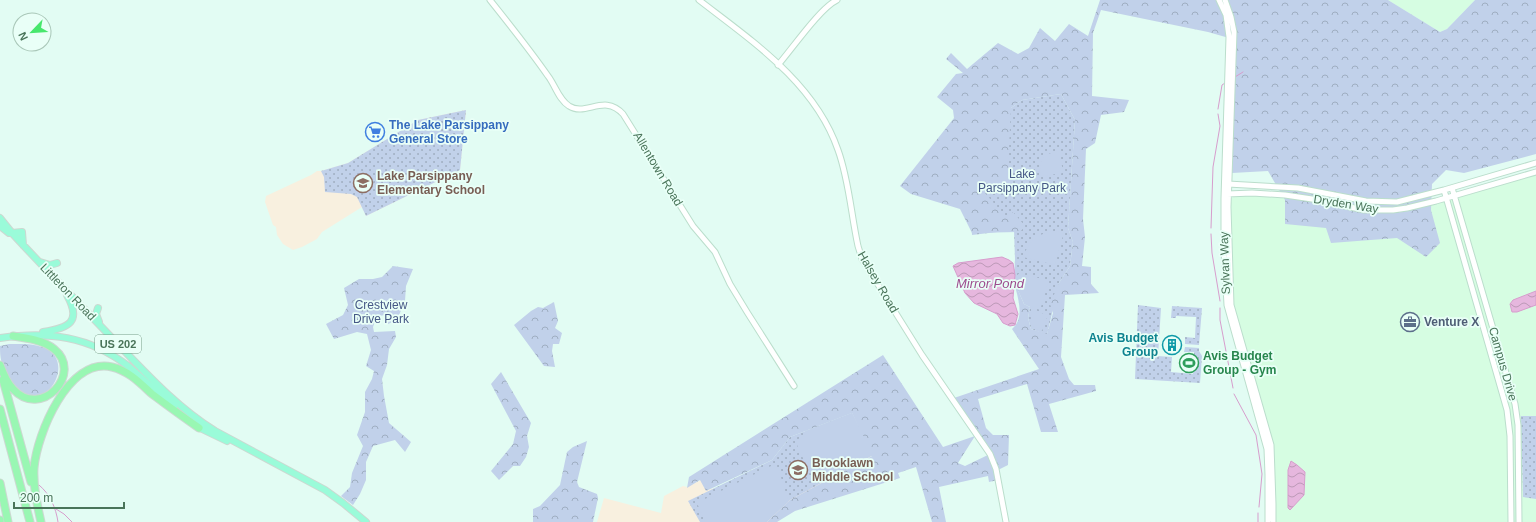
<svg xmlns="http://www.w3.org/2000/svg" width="1536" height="522" font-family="Helvetica,sans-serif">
	<defs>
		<pattern id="green-dots" width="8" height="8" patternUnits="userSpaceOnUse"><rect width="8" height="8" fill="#c1d1ea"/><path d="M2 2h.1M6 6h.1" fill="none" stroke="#9faec1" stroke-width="1.8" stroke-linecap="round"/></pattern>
		<pattern id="forest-crowns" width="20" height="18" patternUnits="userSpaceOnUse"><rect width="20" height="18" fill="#c1d1ea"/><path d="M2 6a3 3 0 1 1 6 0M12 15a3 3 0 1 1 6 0" fill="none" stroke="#9faec1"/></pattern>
		<pattern id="water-waves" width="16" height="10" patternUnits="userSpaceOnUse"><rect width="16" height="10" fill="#e6b7de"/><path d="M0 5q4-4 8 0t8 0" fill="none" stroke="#bc99b7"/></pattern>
	</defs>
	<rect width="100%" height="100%" fill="#e2fcf3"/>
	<!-- commercial -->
	<path fill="#d6fde2" d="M1388,0H1475L1447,29L1440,32Z
		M1536,175V522H1275V457L1273,442L1234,306L1231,204L1232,198L1238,195L1260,196L1412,211Z"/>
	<!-- education -->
	<path fill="#f8f0df" d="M466,110L460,170L366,216L362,207L322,232L317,239L302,247L293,250L283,244L277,235L276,227L273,225L265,202L266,196L311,175L317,171H321L348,163L418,120Z
		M873,455L767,522H597L604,498L661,513L664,496L683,486L687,487L701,480L706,490Z"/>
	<!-- green -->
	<path fill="url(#green-dots)" d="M1061,94L1075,120L1068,228L1073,242L1070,266L1059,283L1047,335L1031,329L1028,318L1030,307L1024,304L1014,281L1015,259L1014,230L972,235L969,188L1011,108L1022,100Z
		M466,110L460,170L366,216L357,197L351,194L325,192L324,177L321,171L348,163L418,120Z
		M1138,305L1161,308L1158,356L1172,357L1171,372L1193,374L1194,352H1184L1185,347L1199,348V351L1202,356L1200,383L1135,379Z
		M1172,306L1202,308L1199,345L1185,344V337L1195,338L1196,317L1176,316V318H1171Z
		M852,413L873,455L790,500L767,522H700L688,501L772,460L790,437Z
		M1521,416H1536V499L1523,497Z"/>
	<!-- forest -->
	<path fill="url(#forest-crowns)" d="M1100,0H1388L1440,32L1447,29L1475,0H1536V154L1464,173L1446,170L1432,184L1431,210L1440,243L1426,257L1397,238L1331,243L1326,228L1285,224V200L1268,171L1232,173L1236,40L1208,32L1101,10L1093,33L1092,96L1129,100L1124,112L1101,115L1095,143L1086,149L1083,219L1085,237L1082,266L1091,267V284L1099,293L1065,295L1061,357L1069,379L1074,385H1095L1096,391L1049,404L1058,432H1041L1027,384L978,399L986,428L993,435H1009L1008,465L996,471L998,480L989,482L988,476L939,487L946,522H932L916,467L898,473L900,478L795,511L777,522H767L790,500L872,456L852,413L790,437L772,460L706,491L700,480L687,488L689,477L883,355L943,447L975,436L958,463L965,466L990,454L951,399L1039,369L1012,329C1026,317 1017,297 1014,281L1024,304L1030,307L1028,318L1031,329L1047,334L1053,313L1050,304L1059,283L1070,266L1073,242L1068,228L1075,120L1061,94L1022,100L1011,108L1007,183L1003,187L996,182L983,191L1007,218L1013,212L1025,226L1020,232L972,233L960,209L911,194L900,186L954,118L953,110L937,97L956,74L963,73L946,59L951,53L967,69L998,43L1018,54L1029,48L1040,28L1055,41L1069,24L1088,36Z
		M393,266L413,269L406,286L405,301L397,320L388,324L386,315L377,316L373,327L374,332L395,331L396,337L389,349L387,365L382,379L384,396L389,423L411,442L405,452L395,440L373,446L366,462V480L360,494L353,505L341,496L350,487L352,473L363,446L357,435L365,412V392L372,379L374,371L366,366L371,350L367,334L357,332L334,339L326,324L343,315L348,305L344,288L359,279H373L382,277Z
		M554,302L558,321L555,328L562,333L559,344H553L552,351L555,367L544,366L514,325L531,311L538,307L543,308Z
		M9,344C20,344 31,343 42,347C81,359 42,426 11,380C2,366 0,362 0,346Z
		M501,372L531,423L527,436L529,447L526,457L520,466H513L499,480L491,471L513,444L516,431L491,384Z
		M587,441L577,482L579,487L597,494L598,498L593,522H533V509L540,506L560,485L567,452L573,447Z"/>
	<!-- pitch -->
	<path fill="#c1d1ea" d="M1051,153H1060L1063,173L1042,176C1038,166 1040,156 1051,153Z
		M1051,231L1064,232L1055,265L1023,257C1028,243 1036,235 1051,231Z
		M1018,274L1049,280L1040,310L1025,304L1018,290Z
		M1032,310L1048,315L1042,331C1031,328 1029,320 1032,310Z
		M852,413L873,455L825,481L814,480L798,448L796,440L805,436L806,431Z
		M773,465L778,468L788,500V502L765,522H705L697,503Z"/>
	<!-- water -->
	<path fill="url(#water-waves)" stroke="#d79dcd" d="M1002,257L1009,260L1013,263L1015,275L1013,298L1018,314L1015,325L1010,326L1003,323L997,314L974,303L965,293L953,266L958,263Z
		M1536,291V305L1517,312H1512L1510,304L1513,300Z
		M1291,461L1297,465L1305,472L1304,495L1290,510L1288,508V470Z"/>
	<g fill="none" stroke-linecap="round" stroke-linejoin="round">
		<!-- stream -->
		<path stroke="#d79dcd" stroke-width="1" d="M1235,77L1243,72
			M1218,109L1222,85L1225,83
			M1211,228L1213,167L1220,126L1218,114
			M1211,234L1212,253L1220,301
			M1220,308V320L1233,388
			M1234,394L1256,435L1262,474L1259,507
			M39,485C50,494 56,508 58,522
			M56,509L64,514L72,522
			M1258,522V513"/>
		<defs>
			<path id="minor" d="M490,0C510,25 530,50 548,76C555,85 559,100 569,106C586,117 604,93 623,114L693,226L715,252L730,284L747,312L794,386
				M699,0C752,41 815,83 838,150C849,180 851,214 858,246L862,259L922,355L990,454L996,469L1006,522
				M1219,0L1226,15L1229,37L1224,198V251L1227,305L1267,449L1268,475V522
				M1225,0L1231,17L1234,32L1228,207L1231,305L1271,445L1273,504V522
				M778,65C792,49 820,8 837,0
				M1228,184L1298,188L1366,201L1397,202L1444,190L1536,163
				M1452,188L1515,404L1518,425L1519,522
				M1444,190L1507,410L1510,436L1511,522
				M1227,194L1252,193L1285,195L1312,199L1364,210H1393L1407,208L1436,201L1536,172"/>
			<path id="major" d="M0,218L12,233L22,232L23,245
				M0,226L9,233H12C44,268 78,302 111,337C144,371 175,406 215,431L325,490L343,503L366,522
				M40,262L50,265L57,263
				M98,308L96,314L99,322
				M43,332C69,328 82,322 67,295
				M0,338C48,331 89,336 128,366C144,379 158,394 174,407
				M196,426L227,441"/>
			<path id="highway" d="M0,365C3,373 6,382 13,389C41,420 84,373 54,349C43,340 27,338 13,336
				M3,380L31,482
				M0,409L30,522
				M0,483L8,522
				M0,520V522
				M41,522C37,504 33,486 34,468C37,434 68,357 112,367C129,371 140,383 152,394C168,406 183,417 199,428"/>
		</defs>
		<!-- minor casing -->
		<use href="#minor" stroke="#bbdecc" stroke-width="7"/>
		<!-- major casing -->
		<use href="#major" stroke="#ccd8d1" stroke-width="8"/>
		<!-- highway casing -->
		<use href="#highway" stroke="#ccd8d1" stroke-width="9"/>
		<!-- minor -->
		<use href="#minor" stroke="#fff" stroke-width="5"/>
		<!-- major -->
		<use href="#major" stroke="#9afbd9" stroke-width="6"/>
		<!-- highway -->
		<use href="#highway" stroke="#99f7b3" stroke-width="7"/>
	</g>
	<!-- icons -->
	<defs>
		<symbol id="supermarket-ring" viewBox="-11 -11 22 22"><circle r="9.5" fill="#e9fff7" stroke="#3f7fe0" stroke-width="1.5"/><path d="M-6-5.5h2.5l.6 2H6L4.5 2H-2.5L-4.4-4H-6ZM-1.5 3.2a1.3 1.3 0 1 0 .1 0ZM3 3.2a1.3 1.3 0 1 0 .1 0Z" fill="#3f7fe0"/></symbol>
		<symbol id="school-ring" viewBox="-11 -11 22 22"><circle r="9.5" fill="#e9fff7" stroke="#8d6e63" stroke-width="1.5"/><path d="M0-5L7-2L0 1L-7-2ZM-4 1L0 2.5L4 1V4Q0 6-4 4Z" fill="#8d6e63"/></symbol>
		<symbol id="office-ring" viewBox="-11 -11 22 22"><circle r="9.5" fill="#e9fff7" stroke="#5c6f8a" stroke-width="1.5"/><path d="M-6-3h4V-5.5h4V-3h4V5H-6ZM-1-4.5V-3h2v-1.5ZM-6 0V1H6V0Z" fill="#5c6f8a"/></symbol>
		<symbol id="building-ring" viewBox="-11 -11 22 22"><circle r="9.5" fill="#e9fff7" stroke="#0f9aa8" stroke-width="1.5"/><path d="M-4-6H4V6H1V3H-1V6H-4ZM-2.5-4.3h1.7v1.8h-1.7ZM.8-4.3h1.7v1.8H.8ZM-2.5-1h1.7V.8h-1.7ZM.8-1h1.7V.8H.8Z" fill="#0f9aa8"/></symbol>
		<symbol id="stadium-ring" viewBox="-11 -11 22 22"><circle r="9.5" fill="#e9fff7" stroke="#2e9e5b" stroke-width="1.5"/><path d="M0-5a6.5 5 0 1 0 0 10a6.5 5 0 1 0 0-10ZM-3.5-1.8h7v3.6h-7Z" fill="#2e9e5b"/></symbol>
	</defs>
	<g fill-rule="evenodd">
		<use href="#supermarket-ring" x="364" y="121" width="22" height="22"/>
		<use href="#school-ring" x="352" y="172" width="22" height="22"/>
		<use href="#office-ring" x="1399" y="311" width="22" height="22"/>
		<use href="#building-ring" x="1161" y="334" width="22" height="22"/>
		<use href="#stadium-ring" x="1178" y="352" width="22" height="22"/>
		<use href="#school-ring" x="787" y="459" width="22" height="22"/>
	</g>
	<g text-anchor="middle" stroke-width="3.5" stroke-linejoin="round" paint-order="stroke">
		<!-- shield labels -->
		<rect fill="#e9fff7" stroke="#799e88" stroke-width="1" x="95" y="335" width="46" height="18" rx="3"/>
		<g font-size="11" font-weight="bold" fill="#497459">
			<text x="118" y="348">US 202</text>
		</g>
		<!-- shop labels -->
		<g font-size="12" font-weight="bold" fill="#366cbe" stroke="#e9fff7" text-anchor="start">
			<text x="389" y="129">The Lake Parsippany<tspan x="389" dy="14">General Store</tspan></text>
		</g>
		<!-- street labels -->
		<g font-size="12" fill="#497459" stroke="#e9fff7">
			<text transform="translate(658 169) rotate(59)" y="4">Allentown Road</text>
			<text transform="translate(1346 204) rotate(9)" y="4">Dryden Way</text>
			<text transform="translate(1225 263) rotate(-92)" y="4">Sylvan Way</text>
			<text transform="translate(878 282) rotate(60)" y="4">Halsey Road</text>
			<text transform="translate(68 292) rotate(46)" y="4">Littleton Road</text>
			<text transform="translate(1503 364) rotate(74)" y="4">Campus Drive</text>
		</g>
		<!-- park labels -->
		<g font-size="12" fill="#465886" stroke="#e9fff7">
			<text x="1022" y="178">Lake<tspan x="1022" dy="14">Parsippany Park</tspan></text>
			<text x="381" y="309">Crestview<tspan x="381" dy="14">Drive Park</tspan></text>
		</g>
		<!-- education labels -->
		<g font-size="12" font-weight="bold" fill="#785e54" stroke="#e9fff7" text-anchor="start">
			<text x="377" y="180">Lake Parsippany<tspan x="377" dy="14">Elementary School</tspan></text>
			<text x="812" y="467">Brooklawn<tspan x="812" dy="14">Middle School</tspan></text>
		</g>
		<!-- service labels -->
		<g font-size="12" font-weight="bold" fill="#4e5e75" stroke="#e9fff7" text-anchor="start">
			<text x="1424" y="326">Venture X</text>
		</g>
		<!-- culture labels -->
		<g font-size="12" font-weight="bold" fill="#0d838f" stroke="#e9fff7" text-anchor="end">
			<text x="1158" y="342">Avis Budget<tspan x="1158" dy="14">Group</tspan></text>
		</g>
		<!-- leisure labels -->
		<g font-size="12" font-weight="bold" fill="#27864d" stroke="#e9fff7" text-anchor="start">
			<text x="1203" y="360">Avis Budget<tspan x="1203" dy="14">Group - Gym</tspan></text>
		</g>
		<!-- water labels -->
		<g font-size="13" font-style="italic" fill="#9d4b8e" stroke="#e9fff7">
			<text x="990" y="288">Mirror Pond</text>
		</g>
	</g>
	<!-- north arrow -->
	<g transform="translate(32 32) rotate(245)"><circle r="19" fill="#e9fff7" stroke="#a9c7b8"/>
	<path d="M0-3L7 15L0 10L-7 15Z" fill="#47e76d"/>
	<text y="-6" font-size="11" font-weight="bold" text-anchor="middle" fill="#497459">N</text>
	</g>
	<!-- scale -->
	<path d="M14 502v6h110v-6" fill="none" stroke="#497459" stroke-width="2"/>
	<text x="20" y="502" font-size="12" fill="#497459" stroke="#e9fff7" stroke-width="3" paint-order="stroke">200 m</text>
</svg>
